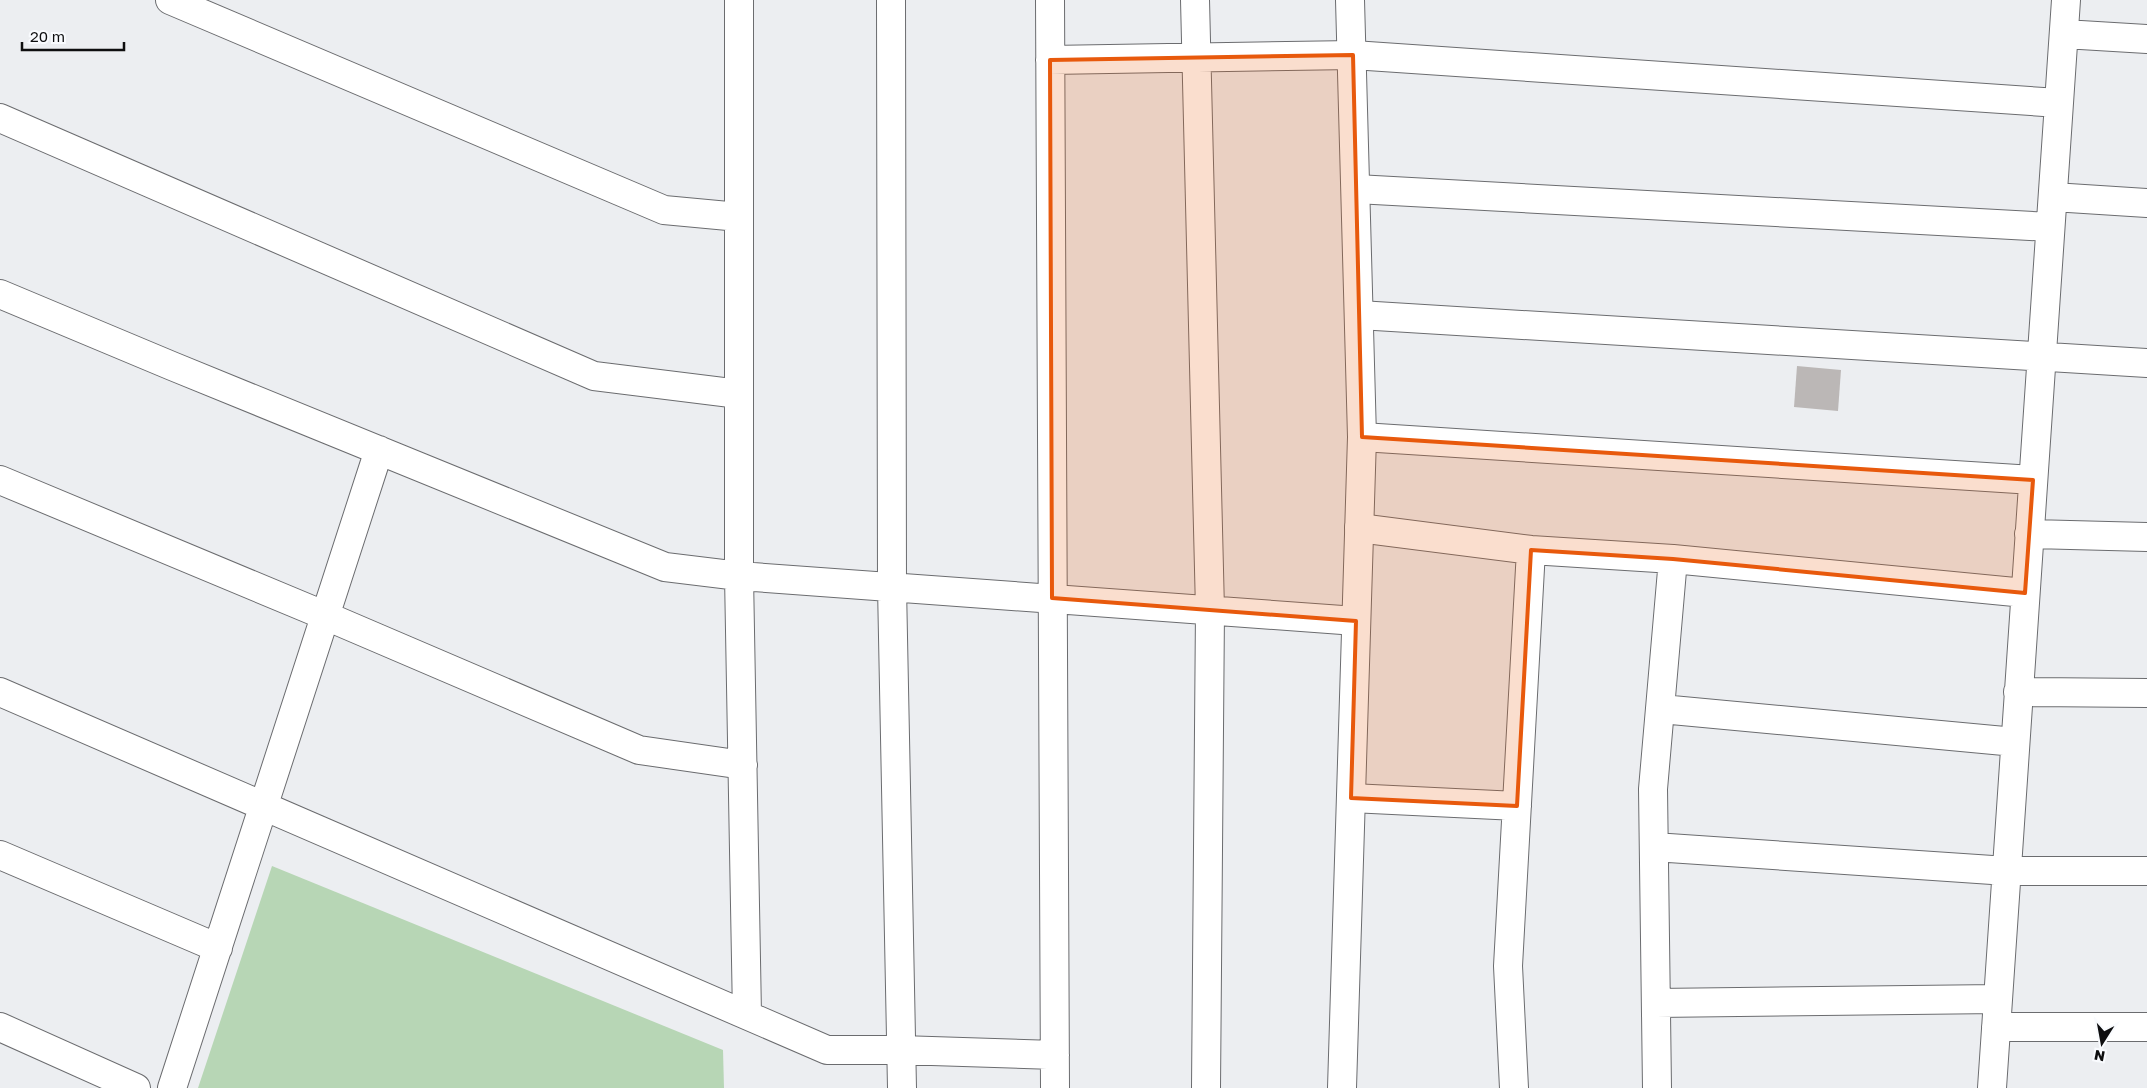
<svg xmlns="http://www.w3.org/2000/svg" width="2147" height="1088" font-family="'Golos Text',sans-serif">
	<rect width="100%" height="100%" fill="#eceef1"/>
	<!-- green -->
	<path fill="#b7d6b5" d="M272,866L723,1050L724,1088H198Z"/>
	<!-- building -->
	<path fill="#bbb7b6" d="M1797,366L1841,370L1838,411L1794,407Z"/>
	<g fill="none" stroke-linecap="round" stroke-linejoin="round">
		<defs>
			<path id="minor" d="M170,0L664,210L739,217
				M739,0V576L747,1015
				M891,0L892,587L902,1088
				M1050,0L1055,1088
				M1195,0L1210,610L1206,1088
				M2064,34L2147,39
				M1050,60L1353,55L2059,103
				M0,118L594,376L739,394
				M1356,189L2050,227
				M2053,197L2147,203
				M0,294L172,366L665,567L739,576L1356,621
				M1359,315L2147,363
				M1362,437L2033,480
				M0,480L326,616L639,750L743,765
				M1359,528L1531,550L1673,559L2025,593
				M2029,534L2147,537
				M0,692L827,1050H900L1055,1055
				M2018,692L2147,693
				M1661,709L2015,742
				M1351,798L1517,806
				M1654,847L2007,871H2147
				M0,855L218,948
				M1656,1003L1998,999
				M0,1027L136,1088
				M1996,1027H2147
				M172,1088L379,450
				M1514,1088L1508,966L1531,550
				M1657,1088L1653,789L1673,559
				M1992,1088L2066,0"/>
			<path id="tertiary" d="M1342,1088L1362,437L1350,0"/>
		</defs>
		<!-- minor casing -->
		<use href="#minor" stroke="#6b6c6f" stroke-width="30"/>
		<!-- tertiary casing -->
		<use href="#tertiary" stroke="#6b6c6f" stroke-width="30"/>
		<!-- minor -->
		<use href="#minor" stroke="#fff" stroke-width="28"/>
		<!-- tertiary -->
		<use href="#tertiary" stroke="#fff" stroke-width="28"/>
	</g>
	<!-- marked area -->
	<path fill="#e8590c" fill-opacity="0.2" stroke="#e8590c" stroke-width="4" stroke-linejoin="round" d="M1353,55L1362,437L2033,480L2025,593L1673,559L1531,550L1517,806L1351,798L1356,621L1052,598L1050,60Z"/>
	<!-- north arrow -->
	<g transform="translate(2102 1043) rotate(191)" stroke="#f9fbfe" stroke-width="4" paint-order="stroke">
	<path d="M0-4L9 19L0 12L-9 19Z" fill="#0e0e0f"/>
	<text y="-8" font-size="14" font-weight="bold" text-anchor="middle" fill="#0e0e0f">N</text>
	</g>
	<!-- scale -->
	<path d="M22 42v8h102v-8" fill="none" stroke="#0e0e0f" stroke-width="2.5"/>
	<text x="30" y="42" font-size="15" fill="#0e0e0f" stroke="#f9fbfe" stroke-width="4" paint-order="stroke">20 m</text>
</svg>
